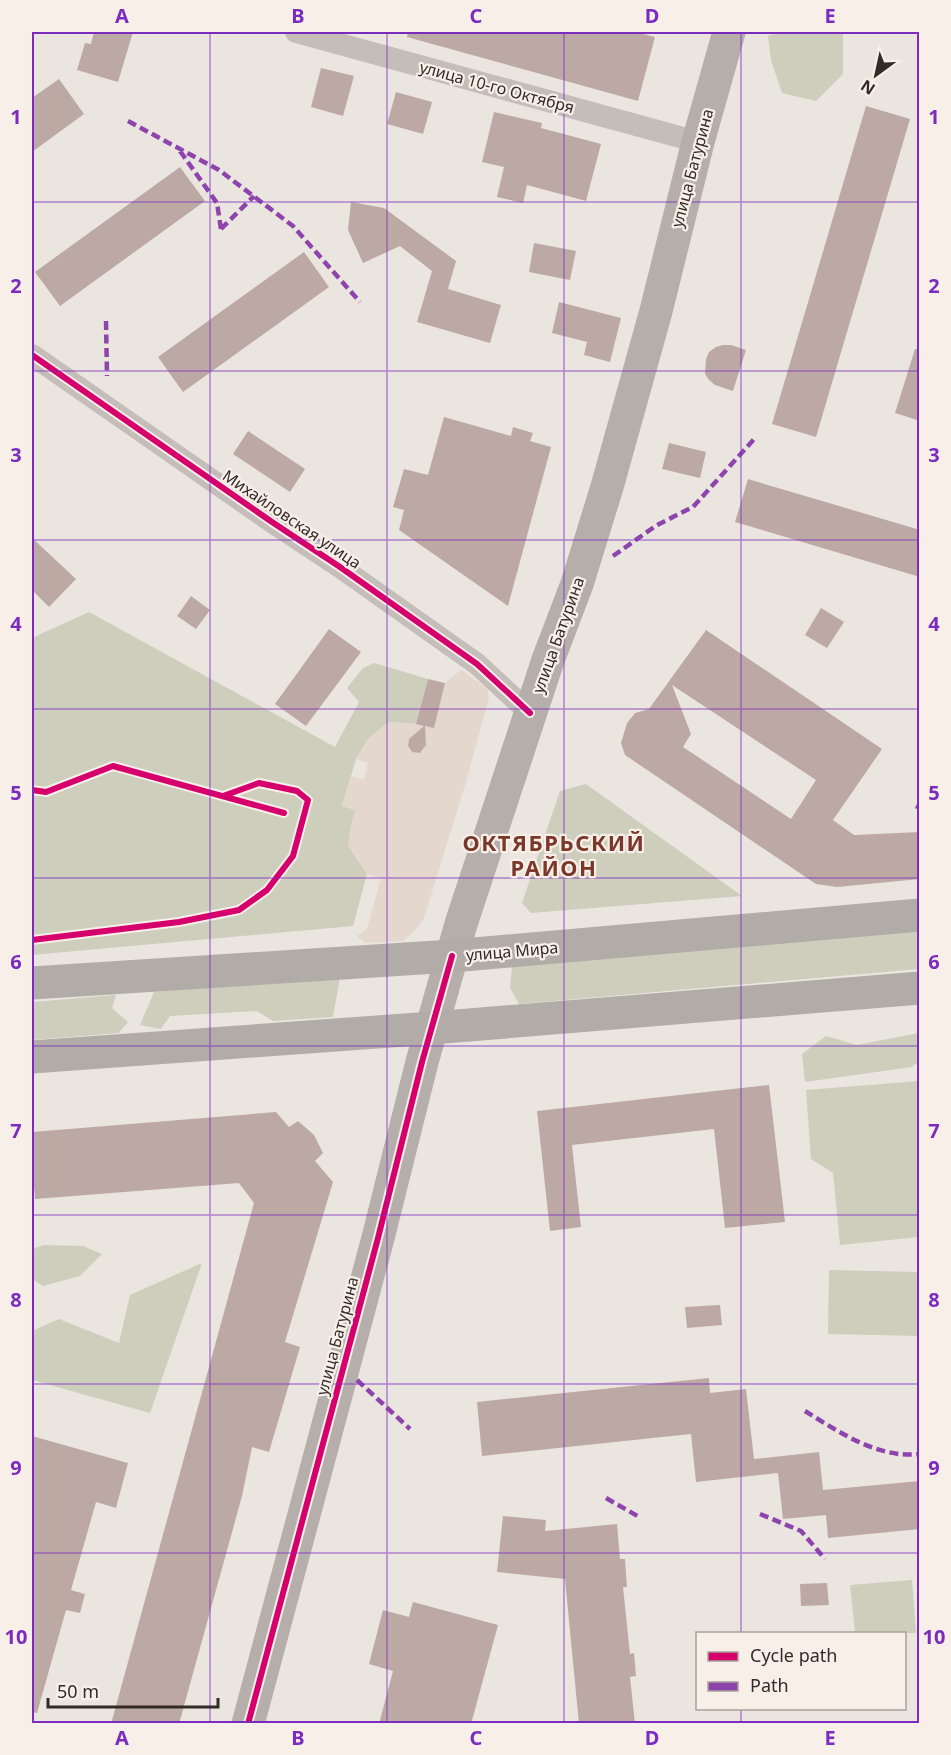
<svg xmlns="http://www.w3.org/2000/svg" width="951" height="1755" font-family="'Noto Sans',sans-serif">
	<rect width="100%" height="100%" fill="#ebe5e0"/>
	<!-- green -->
	<path fill="#cdcebc" d="M778,32H843V74L816,101L782,93L771,60L768,36Z
		M89,612L335,747L359,702L347,688L363,668L374,663L428,679L416,724L389,722L369,738L356,759L342,806L356,810L351,826L349,846L367,874L353,926L32,955V638Z
		M586,784L742,896L531,913L522,903L560,791Z
		M919,931V969L519,1004L510,988L512,966Z
		M340,977L333,1017L273,1021L257,1011L170,1016L161,1029L140,1025L154,992Z
		M116,995L112,1008L128,1022L119,1033L32,1040V1002Z
		M919,1033V1061L912,1067L805,1082L802,1054L826,1036L857,1045Z
		M919,1081V1237L840,1245L833,1173L811,1159L806,1090Z
		M44,1245L83,1246L102,1254L80,1276L43,1286L32,1279V1249Z
		M202,1263L150,1413L32,1380V1331L59,1319L119,1343L130,1295Z
		M829,1270L919,1272V1336L828,1334Z
		M912,1580L916,1633H855L850,1585Z"/>
	<!-- plaza -->
	<path fill="#e4d8ce" fill-rule="evenodd" d="M461,670L487,688L489,698L466,782L424,918L416,929L403,941L365,943L357,936L367,929L381,878L367,874L348,846L351,826L355,810L342,806L351,776L364,780L368,763L356,759L369,738L389,722L416,724L445,683ZM415,735L426,745L421,752L411,751L409,748L408,745L409,739Z"/>
	<!-- building -->
	<path fill="#bda9a4" fill-rule="evenodd" d="M94,32H133L118,82L77,70L85,43L91,44Z
		M408,32H635L655,37L638,101L407,37Z
		M321,68L354,76L343,116L311,107Z
		M59,79L84,114L32,152V98Z
		M396,92L432,102L423,134L387,124Z
		M866,106L910,119L816,437L772,424Z
		M494,112L542,123L541,128L601,144L586,201L527,185L523,203L497,197L504,167L482,162Z
		M180,167L205,201L60,306L35,272Z
		M351,202L384,208L456,261L448,289L501,305L490,343L417,322L432,271L400,246L363,263L348,230Z
		M534,243L576,251L570,280L529,272Z
		M304,252L329,287L183,392L158,357Z
		M559,302L621,318L610,362L584,355L587,342L552,333Z
		M723,345H731L746,350L733,391L715,385L709,380L705,374L706,359L709,352L716,347Z
		M915,349H920V421L895,413Z
		M444,417L511,436L513,427L533,433L530,441L551,447L508,606L399,530L404,510L393,507L404,469L428,475Z
		M248,431L305,469L290,492L233,454Z
		M669,443L706,452L700,478L662,469Z
		M748,479L920,530V577L735,522Z
		M32,538L76,579L49,607L32,590Z
		M191,596L210,610L196,629L177,616Z
		M821,608L844,622L827,648L805,635Z
		M329,629L361,652L306,726L275,704Z
		M706,630L882,749L833,820L854,835L920,832V879L837,887L816,884L625,755L621,743L627,723L635,713L649,709ZM672,685L816,780L791,819L683,747L691,734Z
		M428,679L445,683L434,728L425,726L426,745L420,753L412,752L408,746L409,739L424,726L416,724Z
		M769,1085L785,1222L725,1228L714,1129L572,1145L581,1227L550,1231L537,1111Z
		M276,1112L289,1127L298,1121L314,1135L323,1153L315,1161L333,1182L285,1342L300,1347L269,1452L252,1447L242,1496L179,1724H111L254,1203L239,1183L35,1199L32,1159V1132Z
		M720,1305L722,1325L687,1328L685,1307Z
		M709,1378L710,1393L746,1389L754,1459L819,1452L823,1490L920,1481V1529L828,1538L826,1515L783,1519L778,1473L696,1482L691,1434L482,1456L477,1402Z
		M32,1436L128,1463L116,1508L96,1502L71,1590L85,1594L80,1613L66,1610L37,1713L32,1712Z
		M503,1516L546,1520L545,1531L617,1524L620,1559H625L627,1587H623L630,1654L634,1653L636,1676L630,1677L635,1724H579L565,1579L497,1572Z
		M827,1583L829,1605L801,1606L800,1584Z
		M413,1602L498,1625L471,1724H379L393,1671L369,1664L383,1610L409,1617Z"/>
	<g fill="none" stroke-linecap="round" stroke-linejoin="round">
		<!-- street -->
		<path stroke="#c4bdb9" stroke-width="22" d="M296,32L698,142
			M32,355L272,522L340,567L477,664L530,713"/>
		<!-- secondary -->
		<path stroke="#b5aeaa" stroke-width="33" d="M248,1724L378,1238L422,1062L461,924L548,660L577,584L607,487L656,311L698,142L729,32"/>
		<!-- primary -->
		<path stroke="#b2aca9" stroke-width="33" d="M32,983L452,956L920,915
			M32,1057L432,1028L920,988"/>
		<!-- quiet -->
		<path stroke="#8e44ad" stroke-width="4.5" stroke-dasharray="9 4.5" stroke-linecap="butt" d="M128,121L219,170L293,226L360,302
			M180,151L217,203L221,229
			M221,229L254,196
			M106,321L107,376
			M613,556L657,525L693,507L756,437
			M917,809L920,803
			M357,1380L410,1429
			M805,1411C839,1432 878,1459 920,1454
			M606,1498L641,1518
			M760,1514L801,1531L825,1559"/>
		<defs>
			<path id="cycleway" d="M32,355L272,522L340,567L477,664L530,713
				M32,790L46,792L113,766L284,813
				M32,940L179,922L239,910L267,890L293,856L308,800L297,791L259,783L223,796
				M248,1724L378,1238L422,1062L452,956"/>
		</defs>
		<!-- cycleway casing -->
		<use href="#cycleway" stroke="#f7efe8" stroke-width="10"/>
		<!-- cycleway -->
		<use href="#cycleway" stroke="#d6006c" stroke-width="6"/>
	</g>
	<!-- grid -->
	<path fill="none" stroke="#7b2cbf" stroke-width="1.5" stroke-opacity="0.55" d="M210,32V1724M387,32V1724M564,32V1724M741,32V1634M32,202H920M32,371H920M32,540H920M32,709H920M32,878H920M32,1046H920M32,1215H920M32,1384H920M32,1553H920M741,1708V1724"/>
	<g text-anchor="middle" stroke-width="4.5" stroke-linejoin="round" paint-order="stroke">
		<!-- street labels -->
		<g font-size="16" fill="#342b28" stroke="#f7efe8">
			<text transform="translate(497 87) rotate(15)" y="6">улица 10-го Октября</text>
			<text transform="translate(692 168) rotate(-75)" y="6">улица Батурина</text>
			<text transform="translate(292 519) rotate(34)" y="6">Михайловская улица</text>
			<text transform="translate(558 635) rotate(-70)" y="6">улица Батурина</text>
			<text transform="translate(512 951) rotate(-5)" y="6">улица Мира</text>
			<text transform="translate(337 1336) rotate(-75)" y="6">улица Батурина</text>
		</g>
		<!-- district labels -->
		<g font-size="22" font-weight="bold" letter-spacing="1.5" fill="#7a372a" stroke="#f7efe8">
			<text x="554" y="851">ОКТЯБРЬСКИЙ<tspan x="554" dy="25">РАЙОН</tspan></text>
		</g>
	</g>
	<!-- border -->
	<rect width="951" height="1755" fill="none" stroke="#f7efe8" stroke-width="66"/>
	<!-- legend -->
	<rect x="696" y="1632" width="210" height="78" fill="#f7efe8" stroke="#a9a19b" stroke-width="1.5"/>
	<rect x="708" y="1652" width="30" height="9" fill="#d6006c" stroke="#a9a19b" stroke-width="1.5"/>
	<text x="750" y="1662" font-size="18" fill="#342b28">Cycle path</text>
	<rect x="708" y="1682" width="30" height="9" fill="#8e44ad" stroke="#a9a19b" stroke-width="1.5"/>
	<text x="750" y="1692" font-size="18" fill="#342b28">Path</text>
	<!-- north arrow -->
	<g transform="translate(876 75) rotate(213)" stroke="#f7efe8" stroke-width="4.5" paint-order="stroke">
	<path d="M0-4.5L10 22L0 15L-10 22Z" fill="#342b28"/>
	<text y="-9" font-size="16" font-weight="bold" text-anchor="middle" fill="#342b28">N</text>
	</g>
	<!-- scale -->
	<path d="M48 1698v9h170v-9" fill="none" stroke="#342b28" stroke-width="3"/>
	<text x="57" y="1698" font-size="18" fill="#342b28" stroke="#f7efe8" stroke-width="4.5" paint-order="stroke">50 m</text>
	<rect x="33" y="33" width="885" height="1689" fill="none" stroke="#7b2cbf" stroke-width="2"/>
	<g font-size="20" text-anchor="middle" font-weight="bold" fill="#7b2cbf">
		<text x="122" y="23">A</text>
		<text x="298" y="23">B</text>
		<text x="476" y="23">C</text>
		<text x="652" y="23">D</text>
		<text x="830" y="23">E</text>
		<text x="16" y="124">1</text>
		<text x="934" y="124">1</text>
		<text x="16" y="293">2</text>
		<text x="934" y="293">2</text>
		<text x="16" y="462">3</text>
		<text x="934" y="462">3</text>
		<text x="16" y="631">4</text>
		<text x="934" y="631">4</text>
		<text x="16" y="800">5</text>
		<text x="934" y="800">5</text>
		<text x="16" y="969">6</text>
		<text x="934" y="969">6</text>
		<text x="16" y="1138">7</text>
		<text x="934" y="1138">7</text>
		<text x="16" y="1307">8</text>
		<text x="934" y="1307">8</text>
		<text x="16" y="1475">9</text>
		<text x="934" y="1475">9</text>
		<text x="16" y="1644">10</text>
		<text x="934" y="1644">10</text>
		<text x="122" y="1745">A</text>
		<text x="298" y="1745">B</text>
		<text x="476" y="1745">C</text>
		<text x="652" y="1745">D</text>
		<text x="830" y="1745">E</text>
	</g>
</svg>
